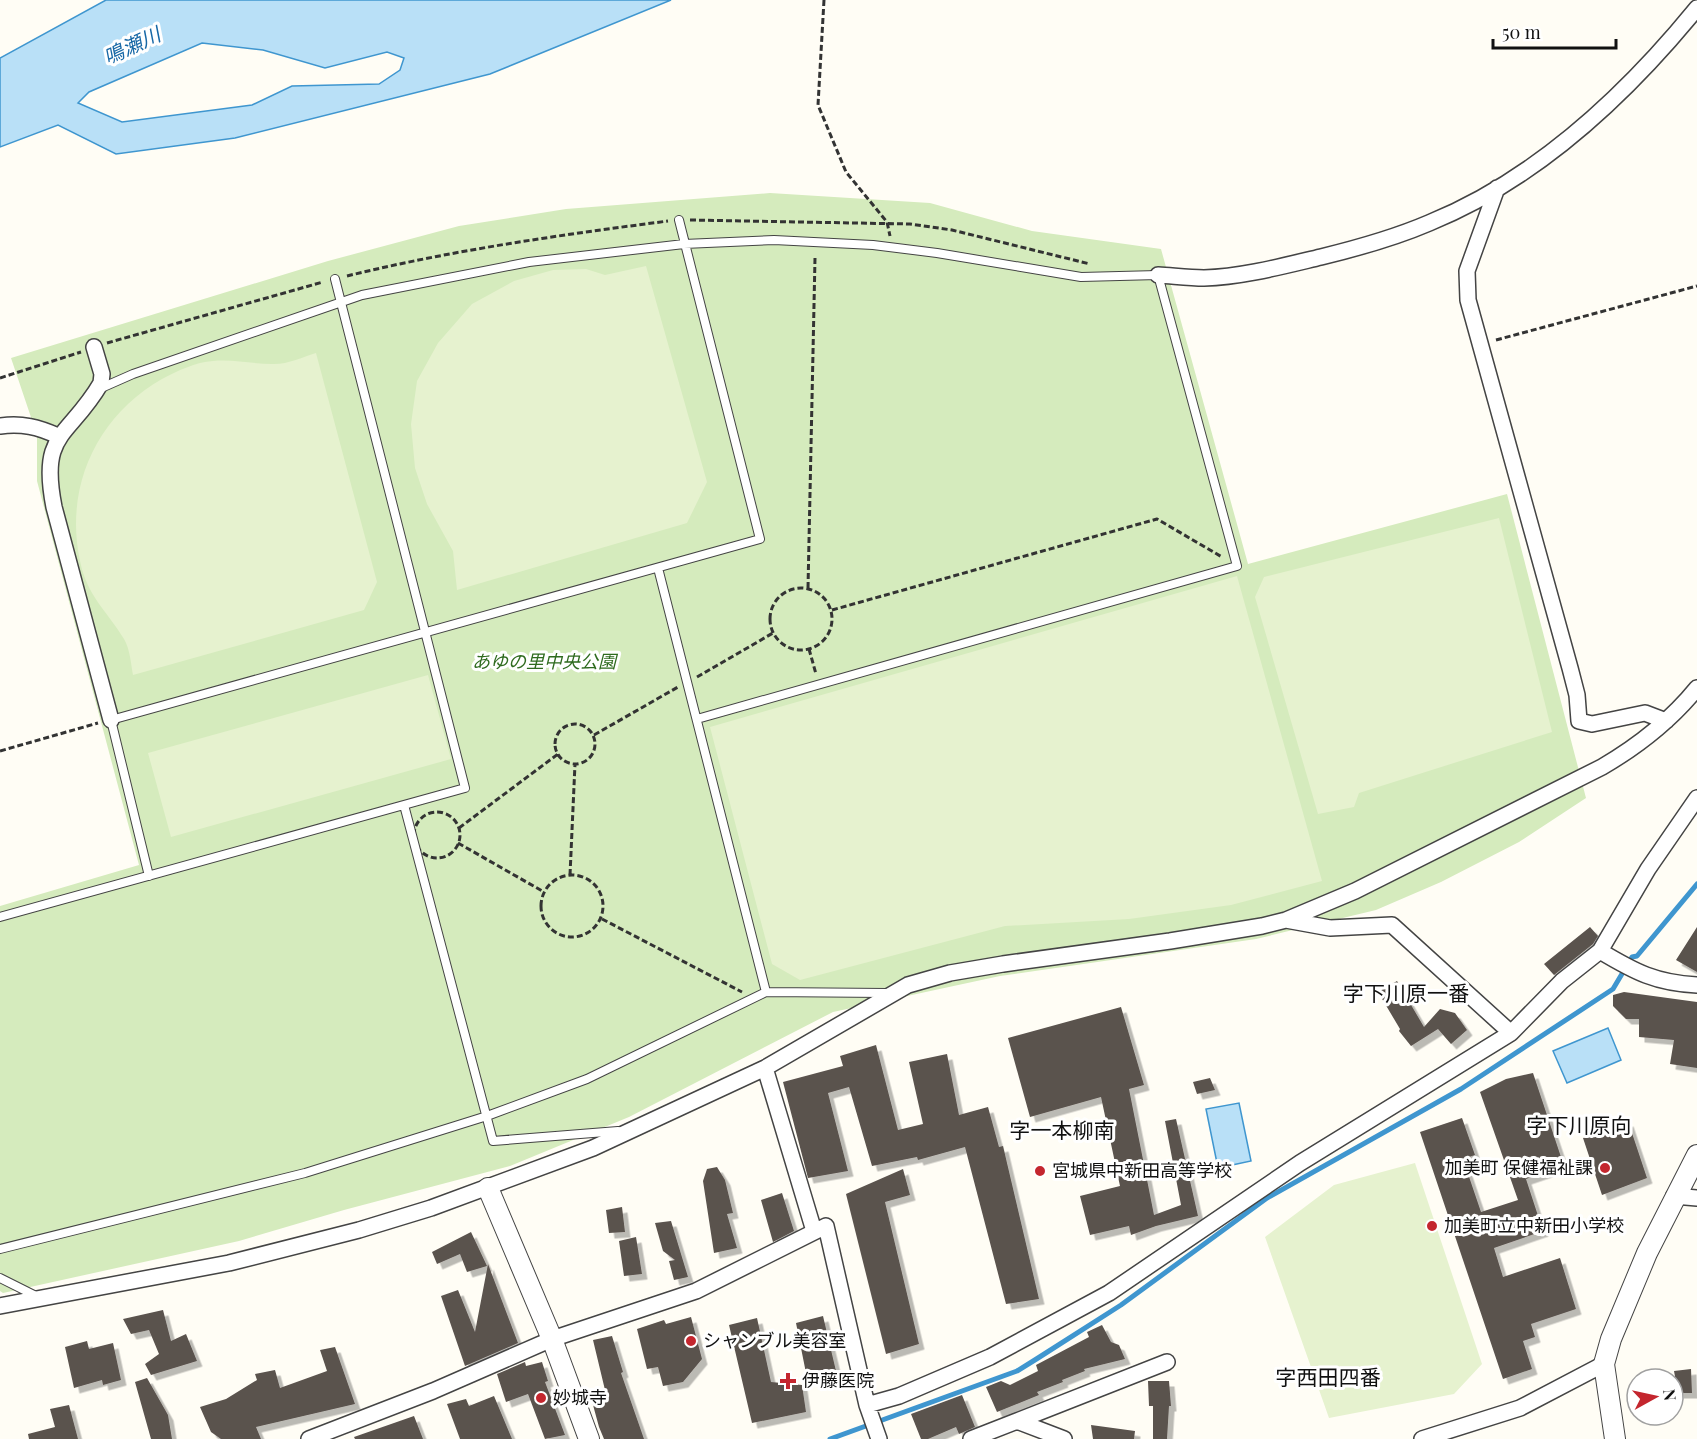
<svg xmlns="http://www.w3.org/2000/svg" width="1697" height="1439" font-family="'Playfair Display','Noto Sans JP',serif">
	<defs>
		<filter id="shadow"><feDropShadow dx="5.5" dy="5.5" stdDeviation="0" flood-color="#0004"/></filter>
	</defs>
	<rect width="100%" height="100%" fill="#fffdf5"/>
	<!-- green -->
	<path fill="#d5ebbd" d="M770,193L930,203L1032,231L1161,249L1248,564L1507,494L1586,798L1519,842L1441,882L1376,910L1256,939L1000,976L833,1012L629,1117L510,1166L344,1210L239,1241L3,1293L0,1291V906L139,865L37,481V435L11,358L328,261L459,226L566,209Z"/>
	<!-- pitch -->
	<path fill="#e6f2cf" d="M646,266L707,482L687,523L457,590L453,551L427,504L415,468L411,424L417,381L438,343L472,304L514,281L553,270L586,269L605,275Z
		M316,353L377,582L364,610L133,675C131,664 130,649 124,639C107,611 87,596 80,561C64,487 97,416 162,379C177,371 196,362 213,361C233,359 253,364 272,364C286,365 303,357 316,353Z
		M1499,518L1552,732L1359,793L1354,807L1318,814L1255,597L1264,577Z
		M1237,576L1322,881L1231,905L1129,919L1005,926L800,980L772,964L710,727Z
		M428,675L451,759L171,837L148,753Z
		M1415,1163L1482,1364L1454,1394L1329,1418L1265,1237L1334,1185Z"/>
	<!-- water -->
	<path fill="#b9e0f7" stroke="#3f96cf" stroke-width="1.5" fill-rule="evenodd" d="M106,0H671L490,74L235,138L116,154L58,125L0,147V58ZM202,43L263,50L325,68L387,52L404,58L400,70L379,84L292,86L252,105L122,122L78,103L89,92Z
		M1608,1028L1621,1060L1567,1083L1553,1051Z
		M1239,1103L1251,1161L1218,1168L1206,1109Z"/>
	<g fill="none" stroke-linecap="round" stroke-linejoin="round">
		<!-- stream -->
		<path stroke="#3f96cf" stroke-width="5" d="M830,1439L1017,1371L1038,1358L1121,1305L1267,1198L1461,1089L1613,989L1632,957L1637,956L1697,884"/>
	</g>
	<!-- building -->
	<path fill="#5a524d" filter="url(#shadow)" d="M1590,927L1598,936L1593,944L1554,975L1544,964Z
		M1697,927V972L1676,960Z
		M1397,981L1424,1027L1440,1009L1455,1013L1467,1030L1451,1044L1438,1029L1411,1046L1399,1031L1400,1029L1378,992Z
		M1624,992L1697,1002V1068L1670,1064L1674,1040L1639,1037V1019H1626L1613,1006V995Z
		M1121,1007L1144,1085L1129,1089L1154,1215L1181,1205L1165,1121L1176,1119L1198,1216L1156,1226L1131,1235L1129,1226L1090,1235L1080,1196L1120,1186L1101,1097L1030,1117L1008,1038Z
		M876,1045L898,1130L923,1124L909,1062L947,1054L959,1115L988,1107L999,1147L1003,1146L1039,1299L1006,1304L965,1147L918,1160L917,1157L872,1166L849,1087L828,1093L848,1171L808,1178L783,1082L843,1066L840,1056Z
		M1533,1073L1564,1166L1526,1179L1543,1231L1494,1248L1503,1277L1560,1258L1576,1309L1531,1324L1535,1337L1523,1341L1532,1369L1503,1379L1420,1132L1462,1118L1475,1155L1463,1159L1481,1212L1518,1200L1480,1092L1506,1079Z
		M1210,1078L1215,1090L1197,1094L1193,1082Z
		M1628,1121L1647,1178L1602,1195L1583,1138Z
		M717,1167L725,1180L733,1213L727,1214L737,1248L714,1253L703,1181L707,1169Z
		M903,1169L910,1195L885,1202L919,1344L886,1354L846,1194Z
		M782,1193L794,1231L773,1242L761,1200Z
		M622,1207L625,1232L609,1233L606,1210Z
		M671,1221L688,1277L674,1280L669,1261L675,1260L663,1251L655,1223Z
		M471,1232L487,1266L467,1272L460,1254L437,1264L432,1252Z
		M636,1237L642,1274L624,1276L619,1241Z
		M488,1264L518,1343L465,1366L441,1296L458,1290L475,1332Z
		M163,1310L171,1341L186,1334L197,1361L151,1375L145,1364L159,1354L149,1330L131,1334L123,1319Z
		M823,1316L836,1371L807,1378L796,1323Z
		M691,1317L702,1359L683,1382L663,1386L658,1367L647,1369L637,1329L664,1320L666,1324Z
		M757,1318L771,1382L802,1385L806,1412L752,1423L729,1325Z
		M1102,1325L1111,1342L1119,1345L1125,1359L1084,1369L1085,1371L1062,1380L1063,1382L1037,1392L1039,1395L997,1412L986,1387L1001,1381L1010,1385L1038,1371L1036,1365L1089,1337L1087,1332Z
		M612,1336L623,1372L621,1373L644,1439H604L599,1427L590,1394L605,1390L593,1340Z
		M87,1341L89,1349L113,1343L121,1380L103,1385L102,1380L74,1388L65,1347Z
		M335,1347L355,1404L256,1427L261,1439H221L211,1432L200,1407L226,1399L257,1380L255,1374L275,1370L280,1388L327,1371L320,1350Z
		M525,1362L526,1366L542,1362L548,1381L545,1382L565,1435L545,1439L528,1394L506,1402L497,1374Z
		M1691,1369L1692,1393H1678L1674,1371Z
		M147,1378L168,1415L172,1439H151L135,1382Z
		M1148,1381H1169L1171,1406H1169L1167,1439H1153V1406H1149Z
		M962,1395L975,1427L959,1434L956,1427L928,1439H921L911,1414Z
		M494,1396L512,1439H460L447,1404L466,1399L469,1406Z
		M69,1405L78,1439H29L28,1434L55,1427L50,1409Z
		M414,1416L423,1439H355L354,1437Z
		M1091,1425L1135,1431L1134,1439H1093Z"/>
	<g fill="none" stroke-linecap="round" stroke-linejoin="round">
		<defs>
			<path id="service" d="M99,389L133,374L362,295L529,262L684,244L774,240L873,245L937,253L1081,277L1158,275L1237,566L697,719
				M658,568L766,992
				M404,805L493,1141L618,1131
				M149,876L111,720L760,539L679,220
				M0,917L465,788L335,279
				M0,1249L305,1173L487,1116L587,1079L766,992L887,993
				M0,1278L38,1297"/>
			<path id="minor" d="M1497,188L1467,271L1468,300L1570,668L1577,695L1579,721L1592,724L1645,713L1666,721
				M1158,275C1174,276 1189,278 1204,278C1242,277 1283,266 1321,257C1358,248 1394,238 1429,223C1535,180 1626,95 1697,8
				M94,347L102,374L101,383C69,438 39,431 54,507L111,720
				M0,426C22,423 38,427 58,436
				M1286,920L1330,928L1392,925L1511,1033
				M1600,951C1635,972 1656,983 1697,985
				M765,1068L814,1231
				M1674,1196L1697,1198
				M0,1306L229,1263L359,1230L431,1208L593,1148L765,1068L908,985L950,973L1003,964L1170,941L1262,926L1286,920L1355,891L1602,767C1638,746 1671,720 1697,688
				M867,1405L899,1396L990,1357L1109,1293L1300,1163L1511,1033L1562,981L1600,951L1648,869L1697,798
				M1017,1421L1167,1362
				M309,1439L433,1391L552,1339L696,1291L826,1226L867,1405L879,1439
				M971,1439L1017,1421L1064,1439
				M1422,1439L1520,1408L1604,1364"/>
			<path id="tertiary" d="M488,1188L552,1339L589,1439
				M1615,1439L1604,1364L1611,1339L1647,1253L1697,1155"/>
		</defs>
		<!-- service casing -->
		<use href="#service" stroke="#444" stroke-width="10"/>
		<!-- minor casing -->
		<use href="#minor" stroke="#444" stroke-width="18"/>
		<!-- tertiary casing -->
		<use href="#tertiary" stroke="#444" stroke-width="22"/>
		<!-- path -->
		<path stroke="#333" stroke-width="3" stroke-dasharray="6 3" stroke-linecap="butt" d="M824,0L818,105L846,172L887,222L890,236
			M690,220L910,224L952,230L1090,264
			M347,276C453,250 560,235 668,221
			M1496,340L1697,286
			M107,343L323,282
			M0,378L81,352
			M770 619a31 31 0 1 1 62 0a31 31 0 1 1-62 0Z
			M808,588L815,258
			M832,610L1157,519L1222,557
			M809,649L816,674
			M697,677L773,633
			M555 744a20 20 0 1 1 40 0a20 20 0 1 1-40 0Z
			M594,735L678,687
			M0,751L98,723
			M414 835a23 23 0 1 1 46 0a23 23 0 1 1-46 0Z
			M459,828L558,754
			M458,843L544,892
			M541 906a31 31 0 1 1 62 0a31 31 0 1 1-62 0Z
			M570,875L575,764
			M602,919L742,992"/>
		<!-- service -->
		<use href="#service" stroke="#fff" stroke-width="8"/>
		<!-- minor -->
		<use href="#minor" stroke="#fff" stroke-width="15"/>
		<!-- tertiary -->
		<use href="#tertiary" stroke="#fff" stroke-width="20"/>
	</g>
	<!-- markers -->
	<g fill="#c4262e" stroke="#fff" stroke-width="2">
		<circle cx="1605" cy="1168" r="6"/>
		<circle cx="1040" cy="1171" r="6"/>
		<circle cx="1432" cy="1226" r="6"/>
		<circle cx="691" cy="1341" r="6"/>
		<path d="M785 1372h6v6h6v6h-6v6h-6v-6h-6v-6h6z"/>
		<circle cx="541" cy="1398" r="6"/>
	</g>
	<g text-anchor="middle" stroke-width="6" stroke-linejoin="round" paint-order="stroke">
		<!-- park labels -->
		<g font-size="18" font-style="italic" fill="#2f6b1f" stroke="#fff">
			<text x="544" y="668">あゆの里中央公園</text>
		</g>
		<!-- poi labels -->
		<g font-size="18" fill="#111" stroke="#fff" text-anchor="start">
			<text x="1593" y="1174" text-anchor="end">加美町 保健福祉課</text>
			<text x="1052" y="1177">宮城県中新田高等学校</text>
			<text x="1444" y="1232">加美町立中新田小学校</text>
			<text x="703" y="1347">シャンブル美容室</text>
			<text x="802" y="1387">伊藤医院</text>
			<text x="553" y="1404">妙城寺</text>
		</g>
		<!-- water labels -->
		<g font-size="20" font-style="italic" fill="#1768a6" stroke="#fff">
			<text transform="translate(132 46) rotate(-25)" y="7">鳴瀬川</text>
		</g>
		<!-- quarter labels -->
		<g font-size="21" fill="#111" stroke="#fff">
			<text x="1406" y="1001">字下川原一番</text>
			<text x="1579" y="1133">字下川原向</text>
			<text x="1062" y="1138">字一本柳南</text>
			<text x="1328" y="1385">字西田四番</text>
		</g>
	</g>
	<!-- north arrow -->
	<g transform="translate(1655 1397) rotate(82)"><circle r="28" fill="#ffffff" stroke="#a0a0a0" stroke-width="1.5"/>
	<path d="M0-4.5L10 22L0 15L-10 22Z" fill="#c4262e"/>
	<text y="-9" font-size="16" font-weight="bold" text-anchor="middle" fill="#111111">N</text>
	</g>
	<!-- scale -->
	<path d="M1493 39v9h123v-9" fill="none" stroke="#111111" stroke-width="3"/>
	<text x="1502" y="39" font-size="18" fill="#111111" stroke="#ffffff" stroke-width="4.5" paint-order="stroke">50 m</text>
</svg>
